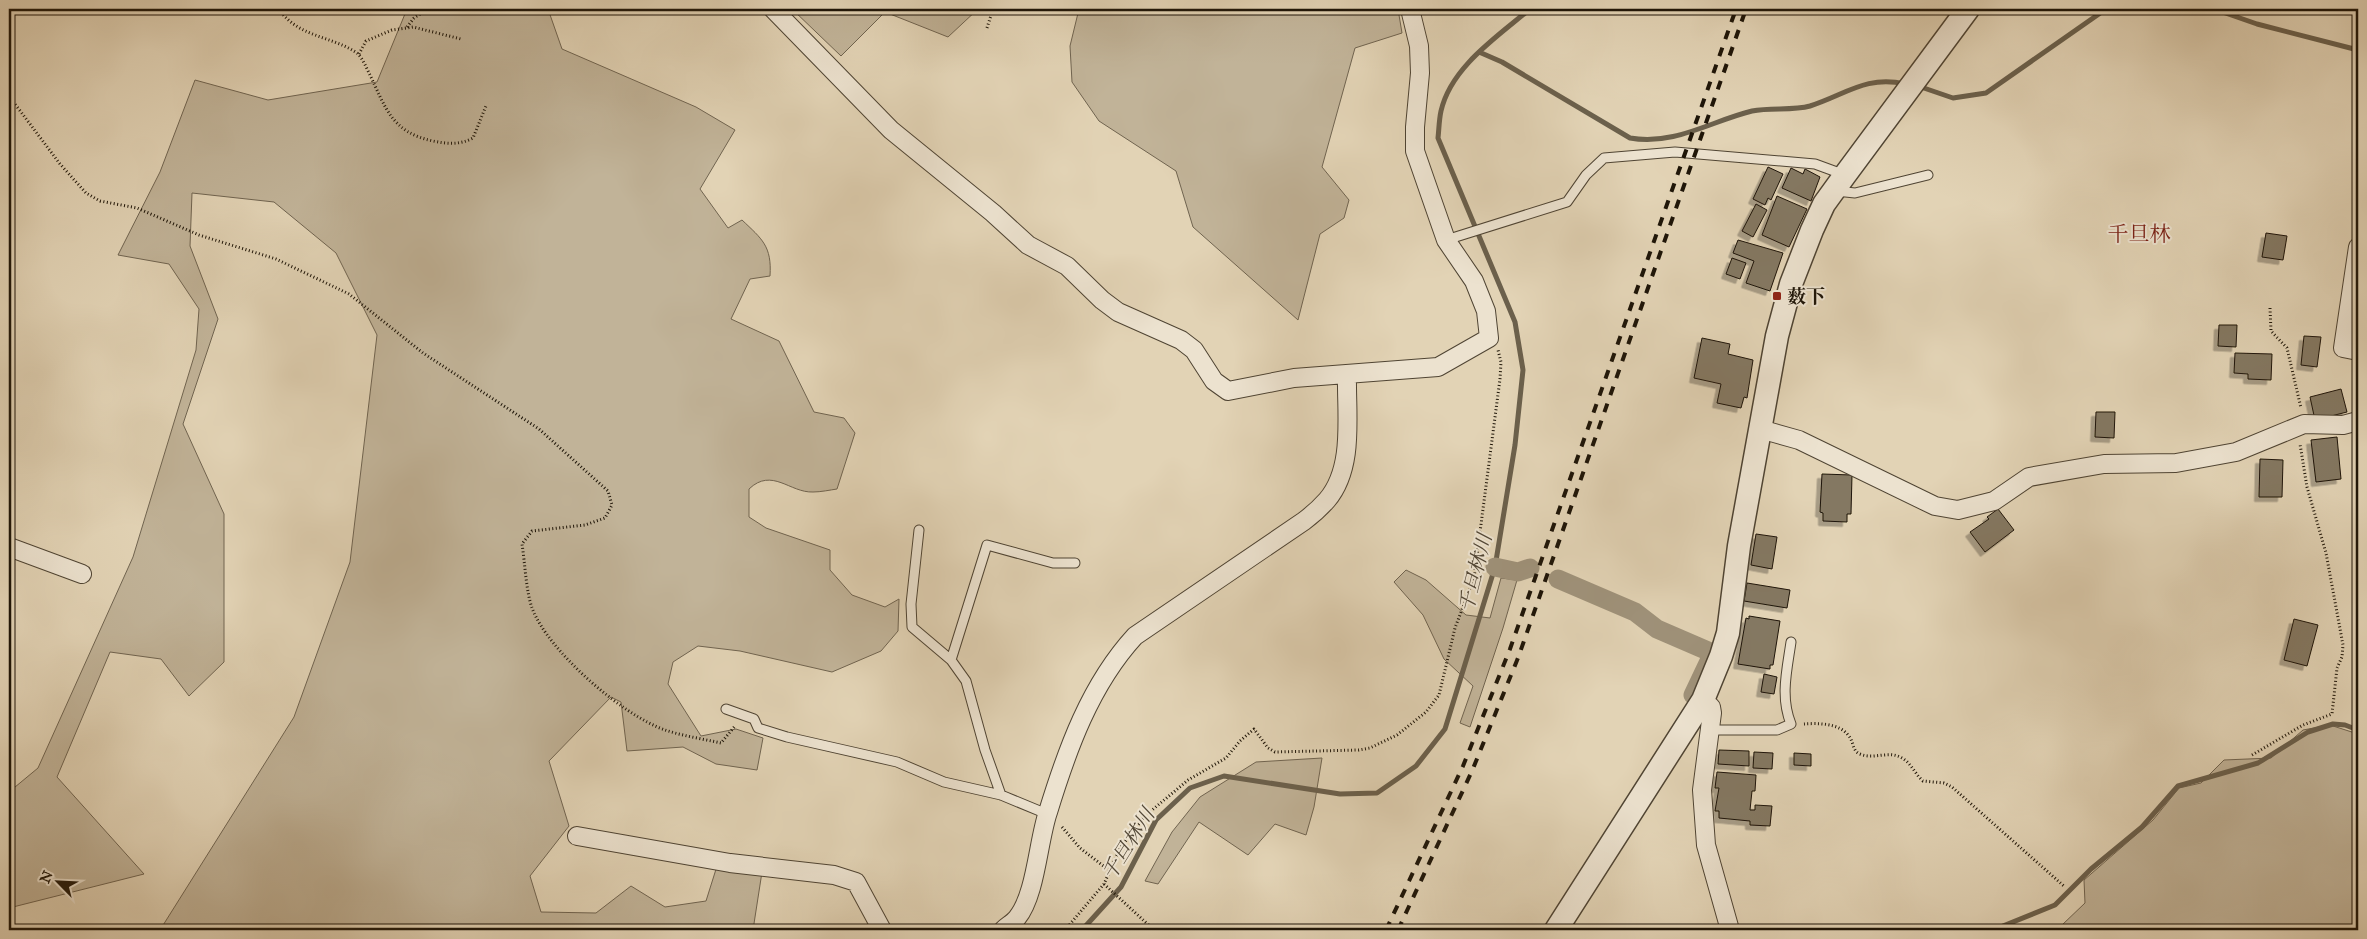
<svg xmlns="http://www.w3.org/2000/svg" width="2367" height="939" font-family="'IM FELL Great Primer','Noto Serif JP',serif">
	<defs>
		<filter id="shadow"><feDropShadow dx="-4.5" dy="4.5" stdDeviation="0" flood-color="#0004"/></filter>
	</defs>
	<rect width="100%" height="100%" fill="#e2d3b5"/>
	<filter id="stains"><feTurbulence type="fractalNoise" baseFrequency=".004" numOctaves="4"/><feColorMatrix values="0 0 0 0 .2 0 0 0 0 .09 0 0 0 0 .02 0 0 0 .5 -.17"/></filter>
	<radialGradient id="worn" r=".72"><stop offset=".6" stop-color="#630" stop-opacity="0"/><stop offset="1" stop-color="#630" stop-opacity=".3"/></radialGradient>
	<!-- green -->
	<path fill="#c1b398" stroke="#706450" d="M407,9H548L562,49L696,107L735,130L700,189L728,228L742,220C762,239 772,246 770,276L750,279L731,319L779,341L814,412L844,418L855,433L837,489C830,490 821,492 813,492C790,493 772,467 749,489V517L766,528L830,550V570L852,595L885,607L899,599L898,631L881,651L832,672L740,651L698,646L673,662L668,684L701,736L736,729L763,738L757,770L716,764L683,747L627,751L621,702L611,697L549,761L569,826L530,876L541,912L596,913L631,886L665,907L706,901L717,866L762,872L753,930H160L294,717L350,562L377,335L336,253L274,202L192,193L190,246L218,319L183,424L224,514V662L189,696L161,659L110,652L57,777L144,874L9,908V792L38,768L133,557L196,350L199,309L169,264L118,255L160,172L195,80L268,100L377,82Z
		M792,9H978L948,37L885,12L841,56Z
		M1079,9H1398L1402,33L1355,48L1322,167L1349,200L1344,218L1320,234L1298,320L1193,227L1176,171L1099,121L1072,82L1070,46Z
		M1406,570L1426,580L1466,615L1490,618L1501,578L1517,580L1503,628L1470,727L1460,723L1473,686L1444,659L1423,615L1394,582Z
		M2330,725L2358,734V930H2060L2062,925L2085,903L2084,880L2153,820L2179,788L2201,783L2224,760L2271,758L2303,730Z
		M1322,758L1314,807L1306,835L1275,824L1248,855L1199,822L1158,884L1145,881L1172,832L1200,797L1256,762Z"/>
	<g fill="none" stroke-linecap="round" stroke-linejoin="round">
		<!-- stream -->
		<path stroke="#6b604c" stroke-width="5" d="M2214,9L2257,24L2358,50
			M1479,52L1502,62L1630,138C1674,146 1711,121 1752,111C1771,107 1792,111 1810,106C1845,95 1866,75 1905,84
			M1918,86L1953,98L1986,93L2106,9
			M1082,930L1121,887L1156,820L1190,788L1224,776L1340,794L1377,793L1416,766L1445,729L1495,567L1515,445L1523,370L1515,322L1438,138C1439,129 1439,120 1441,111C1451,67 1497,37 1530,9
			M1993,930L2055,905L2091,869L2142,827L2178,786L2258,763L2308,732L2333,724L2345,725L2358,730"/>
		<!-- canal -->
		<path stroke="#9f927a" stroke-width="19" d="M1495,567L1518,572L1530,568
			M1558,579L1635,612L1657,629L1708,651L1711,657L1693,695"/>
	</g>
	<!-- building -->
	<path fill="#847862" stroke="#1e1508" filter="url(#shadow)" d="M1768,167L1783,174L1771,200L1768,198L1765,205L1753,199Z
		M1791,168L1803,174L1805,169L1820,177L1811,201L1782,188Z
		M1777,196L1807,209L1789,247L1762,235Z
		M1756,204L1767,210L1753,237L1742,231Z
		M2266,233L2287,236L2283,260L2262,257Z
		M1738,240L1783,253L1770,291L1746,283L1754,261L1733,253Z
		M1732,258L1746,263L1740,279L1726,274Z
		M2219,325H2237L2236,347L2218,346Z
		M2304,336L2321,337L2317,367L2301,365Z
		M1702,338L1730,344L1728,354L1753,360L1747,398L1744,397L1741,408L1717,403L1721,384L1694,378Z
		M2235,353L2272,354L2271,380L2248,379V374L2234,373Z
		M2341,389L2347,412L2315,420L2310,397Z
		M2096,412H2115L2114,438L2095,437Z
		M2337,437L2341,479L2316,482L2311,440Z
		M2260,459L2283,460L2282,497H2259Z
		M1822,474L1852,475L1851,514H1847V522L1823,521V513L1820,512Z
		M1998,509L2014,530L1985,552L1970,532L1989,519L1987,517Z
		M1756,534L1777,537L1772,569L1751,565Z
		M1747,583L1790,590L1787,608L1744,601Z
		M1749,616L1780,621L1773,665H1770V669L1738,664L1746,618L1749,619Z
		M2294,619L2318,625L2307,666L2284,660Z
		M1764,674L1777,677L1774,694L1761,692Z
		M1719,750L1749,751V766L1718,764Z
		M1754,752L1773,753L1772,769L1753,768Z
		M1794,753L1811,754V766L1794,765Z
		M1717,772L1756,775L1755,791H1752L1750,810H1755V805L1772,806L1770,826L1750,825V821L1719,818V811H1715L1719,788H1715Z"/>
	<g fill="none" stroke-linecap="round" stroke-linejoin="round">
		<defs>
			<path id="service" d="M1836,191L1855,193L1928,175
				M1446,240L1567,202L1586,175L1604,158L1675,152L1815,164L1845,175
				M919,530L911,604L912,627L951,660L966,681L985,750L1001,795
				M951,660L987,545L1053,563H1075
				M726,709L754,719L758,728L787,737L897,762L944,782L1001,795L1047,814
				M1710,730H1777L1791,724C1780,697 1787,670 1791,642"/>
			<path id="minor" d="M773,9L891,130L993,213L1028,245L1067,266L1102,300L1118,312L1181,340L1194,350L1214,381L1228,391L1294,378L1438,367L1489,338L1486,311L1474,281L1446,240L1415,151V127L1420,73L1419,46L1410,9
				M2358,247L2343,348L2358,351
				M1760,429L1799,440L1935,506L1958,510L1994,501L2029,477L2104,464L2176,463L2236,452L2304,424L2343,425L2358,421
				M9,547L82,574
				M1703,700L1711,707L1712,713L1702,790L1706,845L1730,930
				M577,836L730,863L834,875L856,882L882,930
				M1003,930C1007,926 1013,923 1017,918C1036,895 1038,841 1048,812C1067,750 1090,685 1135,636L1304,521C1312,515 1320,508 1327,500C1355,467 1346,414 1347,374"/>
			<path id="tertiary" d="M1556,930L1703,700L1721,656L1728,633L1739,546L1777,336L1791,284L1812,230L1824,204L1845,175L1968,9"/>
		</defs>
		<!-- service casing -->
		<use href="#service" stroke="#4f4433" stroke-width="11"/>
		<!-- minor casing -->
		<use href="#minor" stroke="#4f4433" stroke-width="20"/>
		<!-- tertiary casing -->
		<use href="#tertiary" stroke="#4f4433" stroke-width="25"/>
		<!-- path -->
		<path stroke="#1e1508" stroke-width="3" stroke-dasharray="1 2.5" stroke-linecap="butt" d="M279,9C297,37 332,36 357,53C362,57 366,67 369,73C386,108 391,132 433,141C447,144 460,145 473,138L486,106
			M407,27L414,18L428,9
			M987,28L993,9
			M359,54L366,41L392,30L413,27L461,39
			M9,96L60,164L86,193L100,201L137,208L199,235L276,259L349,294L423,353L539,429L608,491L612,505L605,518L585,525L532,531L522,544C525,563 526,591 532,608C548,651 622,715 665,730C683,736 703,739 721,743L735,726
			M2270,308L2271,331L2287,348L2301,408
			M1804,724C1817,723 1839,723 1848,735C1854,741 1852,751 1860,754C1874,760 1889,750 1902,758C1911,763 1915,774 1923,781L1944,783L1952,787L2065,887
			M2252,755L2303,725L2332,714L2337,668L2342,657L2343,645L2326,553L2307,487L2300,444
			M1062,827L1080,848L1110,871
			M1104,884L1154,930
			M1065,930L1104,884L1120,848L1145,816L1188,780L1226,758L1240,741L1254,729L1268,748L1275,752L1359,750L1370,748L1397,735L1426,712L1439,695L1455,628L1474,578L1500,379L1501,362L1498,350"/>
		<!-- service -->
		<use href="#service" stroke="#ece2cf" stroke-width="9"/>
		<!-- minor -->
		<use href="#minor" stroke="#ece2cf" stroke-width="18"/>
		<!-- tertiary -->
		<use href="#tertiary" stroke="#ece2cf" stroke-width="22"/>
		<!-- rail -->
		<path stroke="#1e1508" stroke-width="4" stroke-dasharray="9 9" stroke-linecap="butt" d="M1386,930L1463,766L1510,649L1736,9
			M1398,930L1472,771L1518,658L1746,9"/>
	</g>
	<!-- markers -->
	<rect fill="#8f2418" stroke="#ece2cf" stroke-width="2" x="1772" y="291" width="10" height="10" rx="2.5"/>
	<g text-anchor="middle" stroke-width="4" stroke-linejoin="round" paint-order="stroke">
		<!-- poi labels -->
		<g font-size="19" font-weight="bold" fill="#1e1508" stroke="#ece2cf" text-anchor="start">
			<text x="1787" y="303">薮下</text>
		</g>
		<!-- water labels -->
		<g font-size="20" font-style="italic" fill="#524736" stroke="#ece2cf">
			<text transform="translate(1475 573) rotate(-76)" y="7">千旦林川</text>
			<text transform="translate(1128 844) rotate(-58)" y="7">千旦林川</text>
		</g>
		<!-- quarter labels -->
		<g font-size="21" fill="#7a1f14" stroke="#ece2cf">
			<text x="2139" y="241">千旦林</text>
		</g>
	</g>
	<!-- margin -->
	<rect width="2367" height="939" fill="none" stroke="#e2d3b5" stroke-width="30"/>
	<rect x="10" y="10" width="2347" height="919" fill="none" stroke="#1e1508" stroke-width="2.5"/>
	<rect x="15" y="15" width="2337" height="909" fill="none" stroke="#1e1508"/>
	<!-- north arrow -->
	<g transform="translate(58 882) rotate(294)" stroke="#ece2cf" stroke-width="4" paint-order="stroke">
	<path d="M0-4L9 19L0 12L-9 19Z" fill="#1e1508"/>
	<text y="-8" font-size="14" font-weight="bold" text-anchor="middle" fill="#1e1508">N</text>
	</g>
	<rect width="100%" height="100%" filter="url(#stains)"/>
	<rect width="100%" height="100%" fill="url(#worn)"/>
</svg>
